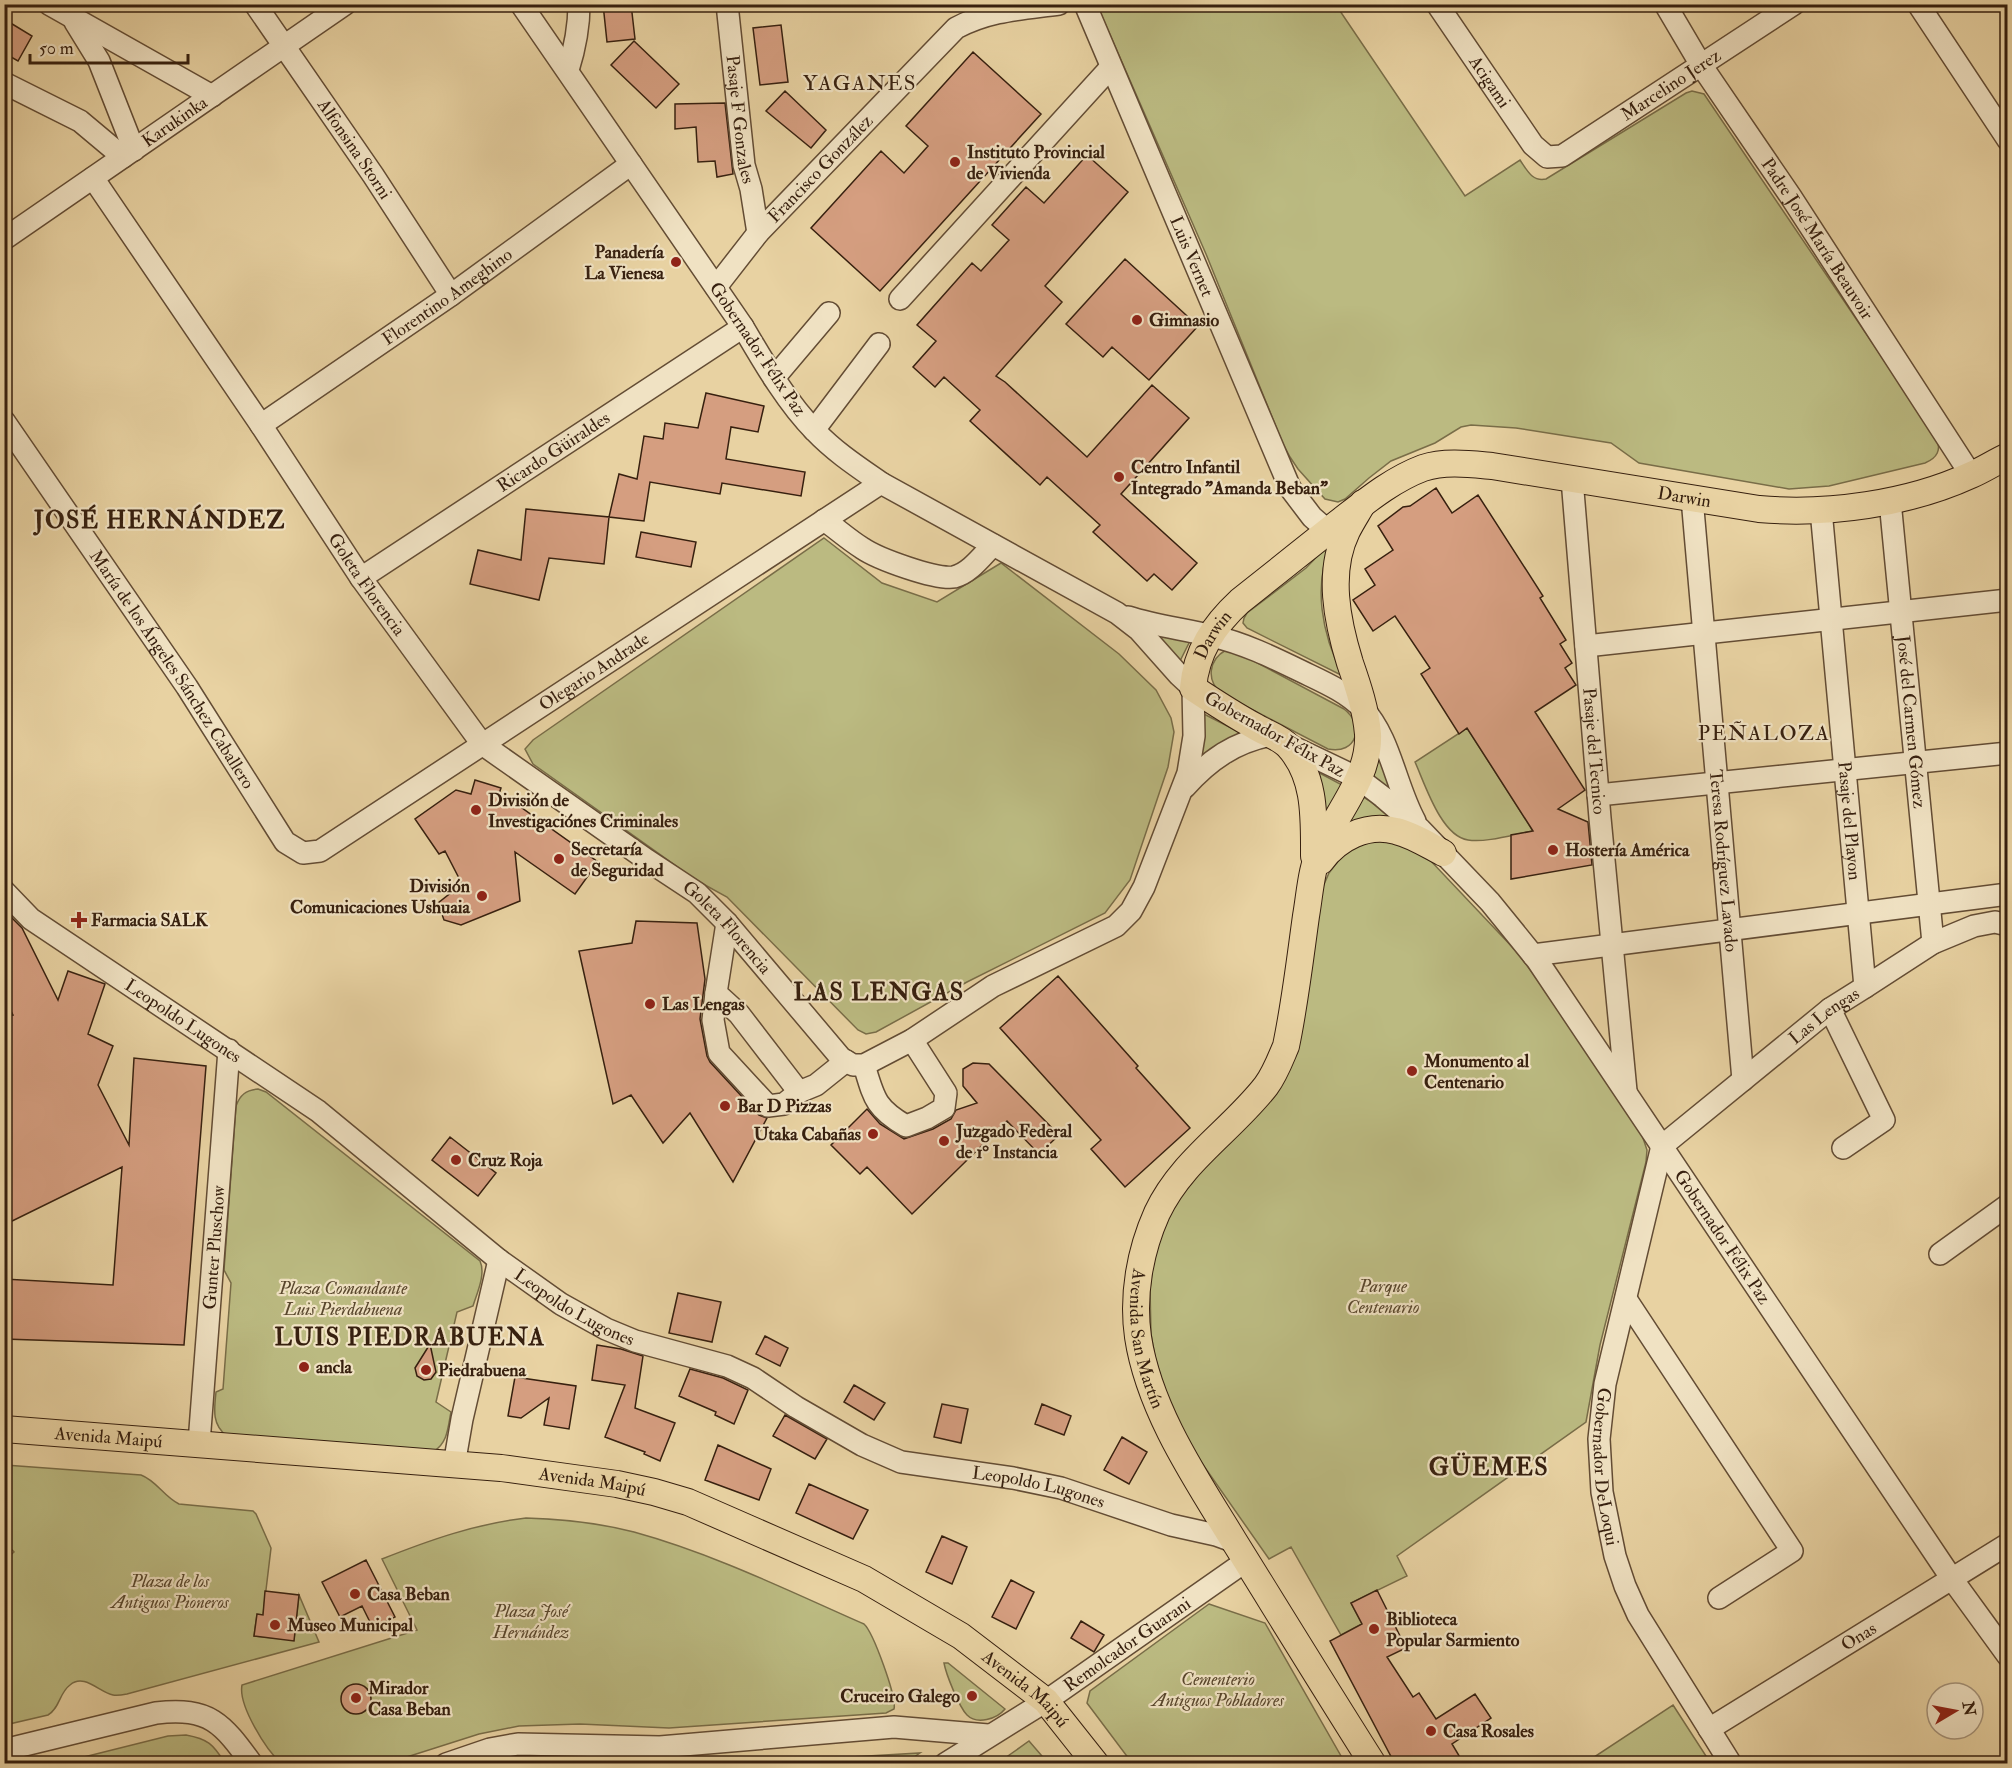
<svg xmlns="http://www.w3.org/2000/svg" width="2012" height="1768" font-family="'IM FELL Double Pica',serif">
	<rect width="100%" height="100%" fill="#e8d2a2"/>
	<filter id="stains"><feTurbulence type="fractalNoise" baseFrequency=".00333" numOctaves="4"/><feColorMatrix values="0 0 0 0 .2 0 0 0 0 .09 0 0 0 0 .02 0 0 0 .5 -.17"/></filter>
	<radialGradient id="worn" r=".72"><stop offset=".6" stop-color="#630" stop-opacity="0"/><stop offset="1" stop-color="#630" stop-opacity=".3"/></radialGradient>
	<!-- green -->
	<path fill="#bbba81" stroke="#796d48" stroke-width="1.5" d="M1097,5H1336L1465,196L1520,160C1527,170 1532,182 1546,179L1686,93L1692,91L1704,94L1936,437C1942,450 1937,458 1925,463L1829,486L1789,489L1639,463L1611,443L1516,428L1471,425L1461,427L1435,443L1391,461L1369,478L1345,499L1338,502L1325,499L1298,469L1290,457L1283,444L1206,254Z
		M824,538L882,583L937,602L1001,563L1119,654L1156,690L1171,718L1174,732L1168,767L1130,880L1105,913L967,982L876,1032L866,1034L858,1030L727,897L696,880L533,764L525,749L533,740Z
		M1332,541C1312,585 1322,635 1343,676L1247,628L1243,623L1244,618L1247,613L1306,568Z
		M1145,628L1192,637L1178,665Z
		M1226,650L1237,652L1344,709C1365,725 1357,755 1328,749L1222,694C1206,681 1208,660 1226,650Z
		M1200,712L1243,734C1218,741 1210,752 1195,771Z
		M1467,728L1533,831C1515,834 1486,843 1468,840C1441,836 1425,784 1415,762Z
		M1378,752L1400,799L1367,776Z
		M1312,769L1344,786L1319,835Z
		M1357,793L1370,801L1397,824L1343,834Z
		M1372,840L1401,842L1429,859L1516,951L1532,972L1640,1129L1647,1150L1646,1162L1600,1345L1586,1422L1397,1556L1407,1576L1351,1603L1362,1624L1341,1635L1291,1547L1269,1559L1192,1449L1169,1404L1155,1357L1151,1334L1150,1289L1153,1264L1160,1239L1168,1218L1186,1186L1269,1099L1322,889L1329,873L1345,852Z
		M258,1089L266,1092L480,1261C486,1274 477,1293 473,1306L457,1312L436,1402L451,1412C448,1426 448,1443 434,1451L227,1436C212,1425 214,1410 216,1392L223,1389L231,1283L224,1270L236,1106C240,1095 246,1090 258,1089Z
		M5,1465L141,1475C157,1481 164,1497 179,1504L253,1511L256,1514L271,1548L263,1615L257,1614L254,1636L294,1640L299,1595L319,1642L127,1694C122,1695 117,1696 113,1695C99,1692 84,1673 70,1685C59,1693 60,1708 48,1715L5,1725L4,1568L8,1564L5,1560L14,1552L6,1543L5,1544V1493L10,1490C13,1485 10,1480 5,1478Z
		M526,1518C562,1519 599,1523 634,1532C714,1554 789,1591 864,1624C873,1632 897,1697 894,1709L886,1713L669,1728L580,1724L519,1726L479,1734L388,1763H281C266,1750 238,1705 242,1685L417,1630L382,1559C430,1540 475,1524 526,1518Z
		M1209,1604L1265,1623L1345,1763H1132L1087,1703L1090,1691Z
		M944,1663H948L1005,1709C997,1719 977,1725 967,1715C959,1707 946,1674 944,1663Z
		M1673,1705L1706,1756L1695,1763H1585Z
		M186,1735C208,1739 213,1744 225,1763H60L168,1736Z
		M1029,1741L1048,1763H998Z
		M920,1753L905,1763H736H747Z"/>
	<!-- building -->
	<path fill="#d59e80" stroke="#37200f" stroke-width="1.5" d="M603,4H631L635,39L607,42Z
		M4,19L32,36L18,61L4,53Z
		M781,25L788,82L760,85L753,28Z
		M634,41L679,84L656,108L611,65Z
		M973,52L1041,114L880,291L811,228L881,151L904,173L928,146L906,126Z
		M785,91L826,130L811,148L766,111Z
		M725,103L733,174L717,177L715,161L698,162L696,127L675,129V104Z
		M1087,155L1128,192L1045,286L1062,302L996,376L1005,382L1087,457L1152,385L1189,418L1121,494L1197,563L1172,590L1154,574L1147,581L1093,532L1100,525L1047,477L1040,485L970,421L980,410L944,377L935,387L913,367L936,341L917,325L972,263L981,271L1009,240L992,225L1026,187L1044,203Z
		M1125,259L1198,326L1149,380L1112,347L1103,357L1066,324Z
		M706,393L764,406L758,432L731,427L726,459L805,472L801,496L722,483L720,494L650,482L644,521L609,517L619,474L637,479L644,436L663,439L665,423L698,428Z
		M1436,488L1452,513L1478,495L1543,596L1540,598L1566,640L1560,644L1572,663L1565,668L1576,685L1535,712L1585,790L1558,809L1588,822L1592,865L1511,879V835L1533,831L1467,728L1459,734L1421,674L1430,668L1395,616L1373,631L1353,600L1375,585L1365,569L1393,550L1378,526L1403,507L1410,506Z
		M526,509L609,517L604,564L549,558L539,600L470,584L478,550L521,560Z
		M641,532L696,542L691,567L636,557Z
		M475,780L501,788L498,797L512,801L598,862L575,894L515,852L520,901L461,925L444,920L438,903L462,884L445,851L439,854L415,819L456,790L471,794Z
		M4,910L22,928L58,1000L68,971L105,984L88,1034L113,1046L98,1085L129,1145L134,1058L206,1066L184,1345L4,1339V1279L113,1285L122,1167L4,1225V1018L13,1015L4,997Z
		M636,921L697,923L705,979L700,1019L707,1056L710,1062L759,1115L767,1118L733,1182L690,1113L663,1143L631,1095L613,1104L579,951L632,943Z
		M1058,976L1138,1066L1136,1068L1190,1128L1125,1187L1091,1149L1101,1140L1000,1028Z
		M973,1063L989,1064L1059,1135L1039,1154L1007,1121L912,1214L867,1167L860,1174L831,1145L867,1109L880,1124L904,1139L933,1129L951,1119L956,1110L977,1103L963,1086V1069Z
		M450,1137L496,1173L478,1196L432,1160Z
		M678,1293L721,1302L712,1342L669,1333Z
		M765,1336L788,1348L780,1366L756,1354Z
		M430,1344L436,1372L431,1379L424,1380L417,1376L415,1368Z
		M597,1345L621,1349L643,1356L635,1408L675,1423L660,1461L644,1454L645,1452L605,1437L625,1385L592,1380Z
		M690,1369L723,1378L748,1390L734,1424L715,1415L716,1412L679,1396Z
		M515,1377L576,1386L569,1429L544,1425L549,1398L521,1418L508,1416Z
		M854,1385L885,1403L874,1420L844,1402Z
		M942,1404L968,1409L961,1443L934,1437Z
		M1042,1404L1071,1416L1064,1435L1035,1424Z
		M785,1415L827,1439L815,1459L773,1436Z
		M1122,1437L1147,1452L1129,1484L1104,1470Z
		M718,1445L771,1469L759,1500L705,1480Z
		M809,1484L868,1510L853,1539L796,1513Z
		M942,1536L967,1547L952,1584L926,1572Z
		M366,1560L395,1617L373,1628L362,1606L340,1617L322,1582Z
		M1011,1580L1034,1592L1016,1629L992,1617Z
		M1377,1590L1406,1648L1387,1657L1413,1697L1419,1693L1436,1719L1475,1694L1491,1718L1452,1744L1464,1764H1395L1330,1641L1362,1624L1351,1603Z
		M265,1591L299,1595L294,1641L254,1636L257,1614L263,1615Z
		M1081,1621L1104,1635L1094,1652L1071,1638Z
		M341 1699a15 15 0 1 1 30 0a15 15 0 1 1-30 0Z"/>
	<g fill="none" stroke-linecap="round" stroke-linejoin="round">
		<defs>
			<g id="minor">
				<path d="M49,4L212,96"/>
				<path id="s1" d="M255,4L373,175L451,295"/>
				<path id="s2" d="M727,4L744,165L751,189L758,233"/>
				<path id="s3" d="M1085,4L1290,488L1312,517L1328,531"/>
				<path id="s4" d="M1437,4L1533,145L1547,157L1562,156L1794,4"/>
				<path id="s5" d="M1665,4L1701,65L1791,197L1971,475"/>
				<path d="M1918,4L2008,140"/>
				<path d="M75,22L99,61L134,150"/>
				<path d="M568,70C575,48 579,28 579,4"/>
				<path d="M4,83L80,121L123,157"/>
				<path id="s6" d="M93,178L261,425L361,578L482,744L647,860L697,893L727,923L841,1058L853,1065H864L912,1040L993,986L1116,926L1131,911L1144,887L1188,773L1194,736L1193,688L1179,675L1139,630L1117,613L881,483C858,467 835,452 815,431C787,403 763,361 743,327L521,4"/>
				<path id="s7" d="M4,239L345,4"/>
				<path id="s8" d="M716,287L758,233L956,28C990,10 1022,9 1059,4"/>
				<path d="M900,299L1111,67"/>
				<path d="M774,378L829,313"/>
				<path id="s9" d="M4,421L187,687L285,842L303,853L320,851L881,483"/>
				<path id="s10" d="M261,425L451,295L631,164"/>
				<path d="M814,430L879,344"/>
				<path id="s11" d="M1572,479L1600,818L1626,1091"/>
				<path id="s12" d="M1692,498L1743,1080"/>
				<path id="s13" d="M1890,501L1933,943"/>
				<path id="s14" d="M1821,510L1865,987"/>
				<path d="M824,520C837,529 849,540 862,548C878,559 936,580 954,577C970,573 982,556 993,545"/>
				<path id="s15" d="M361,578L743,327"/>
				<path d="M1128,617C1156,626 1184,629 1212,636C1247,644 1278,660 1309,675C1328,684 1349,694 1363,709C1390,737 1396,787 1415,821"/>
				<path d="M1586,646L2008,600"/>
				<path id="s16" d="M1287,744L1358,778L1383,797L1420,829L1490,902L1537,960L1952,1579L2008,1656"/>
				<path d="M1185,787C1209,760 1235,742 1271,735"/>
				<path d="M1598,795L2008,753"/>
				<path id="s17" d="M4,891L31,919L318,1111L499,1260L561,1304L606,1329L635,1341L727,1366L753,1378L796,1407L862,1445L901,1462L1013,1478L1061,1488L1171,1525L1216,1535L1235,1542"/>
				<path d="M727,923L716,993L739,1014L799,1092L816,1085L846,1061"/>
				<path d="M1533,955L2008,894"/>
				<path d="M716,993L713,1020L719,1053L768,1106L784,1104L799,1092"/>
				<path d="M1830,1009L1884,1120L1843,1148"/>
				<path d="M864,1065C874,1098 875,1108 906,1126L927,1118L944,1108L946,1093L912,1040"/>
				<path id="s18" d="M1662,1146L1605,1384L1599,1439L1602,1492L1615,1556L1625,1586L1638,1615L1731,1764"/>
				<path id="s19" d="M1662,1146L1830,1009L1865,987L1933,943L1974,926L1995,922L2008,925"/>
				<path d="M1940,1254L2008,1205"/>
				<path d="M1626,1299L1792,1551L1719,1598"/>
				<path id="s20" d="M199,1443L229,1050"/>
				<path d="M454,1465L462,1419L499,1260"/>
				<path id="s21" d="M1709,1729L2008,1544"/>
				<path d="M4,1750L156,1713C210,1707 222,1723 252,1764"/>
				<path d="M446,1764L490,1749L518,1744L660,1747L894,1727L988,1735"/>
				<path id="s22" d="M945,1764L1046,1701L1246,1561"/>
			</g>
			<g id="major">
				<path id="s23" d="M1363,503C1358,512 1352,521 1347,531C1327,572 1337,621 1350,663C1358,686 1366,710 1368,734C1370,775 1339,810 1322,845C1311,867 1310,893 1306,916C1300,959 1295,1003 1286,1046C1280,1060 1275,1074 1266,1086C1231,1131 1182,1160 1157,1213C1140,1251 1132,1295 1138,1337C1149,1410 1196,1479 1234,1541C1280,1615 1326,1690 1373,1764"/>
				<path id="s24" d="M1314,856C1314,818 1316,776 1288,746C1281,738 1266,733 1256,727C1234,715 1214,702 1193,688C1196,652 1214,625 1240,601C1273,575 1305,549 1338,523C1364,503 1391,480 1423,468C1445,461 1469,464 1492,466L1759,509C1827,515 1908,504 1971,475C1983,470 1995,462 2008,456"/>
				<path d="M1321,861C1338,838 1367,823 1396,831C1413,835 1428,845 1443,853"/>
				<path id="s25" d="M4,1429L501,1468L617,1484L654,1492L688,1502L864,1579L961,1636L1046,1701L1096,1764"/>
			</g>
		</defs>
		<!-- minor casing -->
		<use href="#minor" stroke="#634c34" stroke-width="24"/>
		<!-- major casing -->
		<use href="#major" stroke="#37200f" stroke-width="28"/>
		<!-- minor -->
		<use href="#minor" stroke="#f0e2c3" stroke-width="21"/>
		<!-- major -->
		<use href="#major" stroke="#e8d2a2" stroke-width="26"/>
	</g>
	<!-- markers -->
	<g fill="#8f2418" stroke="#f0e2c3" stroke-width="2">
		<circle cx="955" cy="162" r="6"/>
		<circle cx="676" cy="262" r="6"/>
		<circle cx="1137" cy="320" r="6"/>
		<circle cx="1119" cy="477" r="6"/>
		<circle cx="476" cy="810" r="6"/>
		<circle cx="1553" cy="850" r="6"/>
		<circle cx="559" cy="859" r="6"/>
		<circle cx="482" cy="896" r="6"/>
		<path d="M76 911h6v6h6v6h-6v6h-6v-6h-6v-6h6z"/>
		<circle cx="650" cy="1004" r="6"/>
		<circle cx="1412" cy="1071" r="6"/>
		<circle cx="725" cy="1106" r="6"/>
		<circle cx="873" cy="1134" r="6"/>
		<circle cx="944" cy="1141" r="6"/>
		<circle cx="456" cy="1160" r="6"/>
		<circle cx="304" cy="1367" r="6"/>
		<circle cx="426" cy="1370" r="6"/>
		<circle cx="355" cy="1594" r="6"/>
		<circle cx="275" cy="1625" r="6"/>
		<circle cx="1374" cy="1629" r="6"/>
		<circle cx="972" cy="1696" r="6"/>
		<circle cx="356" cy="1698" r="6"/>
		<circle cx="1431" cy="1731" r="6"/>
	</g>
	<g text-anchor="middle" stroke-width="4.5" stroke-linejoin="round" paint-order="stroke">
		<!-- street labels -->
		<g font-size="18" fill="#37200f" stroke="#f0e2c3">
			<text dy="6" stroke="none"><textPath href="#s4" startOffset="94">Acigami</textPath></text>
			<text dy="6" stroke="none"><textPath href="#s4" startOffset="334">Marcelino Jerez</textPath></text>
			<text dy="6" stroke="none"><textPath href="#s2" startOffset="116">Pasaje F Gonzales</textPath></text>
			<text dy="6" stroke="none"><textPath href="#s7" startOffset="207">Karukinka</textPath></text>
			<text dy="6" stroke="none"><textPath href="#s1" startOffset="176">Alfonsina Storni</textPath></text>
			<text dy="6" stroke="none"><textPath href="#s8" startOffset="158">Francisco González</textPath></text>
			<text dy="6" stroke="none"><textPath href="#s5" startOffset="280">Padre José María Beauvoir</textPath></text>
			<text dy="6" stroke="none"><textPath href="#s3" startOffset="274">Luis Vernet</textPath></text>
			<text dy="6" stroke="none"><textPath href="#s10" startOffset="226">Florentino Ameghino</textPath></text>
			<text transform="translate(758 349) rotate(56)" y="6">Gobernador Félix Paz</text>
			<text dy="6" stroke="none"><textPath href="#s15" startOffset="230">Ricardo Güiraldes</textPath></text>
			<text dy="6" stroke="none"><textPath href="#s24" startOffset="820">Darwin</textPath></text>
			<text dy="6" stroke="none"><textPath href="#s6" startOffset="490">Goleta Florencia</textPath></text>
			<text dy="6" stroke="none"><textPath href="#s24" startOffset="285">Darwin</textPath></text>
			<text dy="6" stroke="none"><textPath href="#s9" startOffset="300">María de los Ángeles Sánchez Caballero</textPath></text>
			<text dy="6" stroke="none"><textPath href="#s9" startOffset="872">Olegario Andrade</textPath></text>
			<text dy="6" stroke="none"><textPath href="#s13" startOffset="222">José del Carmen Gómez</textPath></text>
			<text transform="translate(1275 734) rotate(29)" y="6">Gobernador Félix Paz</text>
			<text dy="6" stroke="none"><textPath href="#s11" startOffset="273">Pasaje del Tecnico</textPath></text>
			<text dy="6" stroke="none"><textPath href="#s14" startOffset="312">Pasaje del Playon</textPath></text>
			<text dy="6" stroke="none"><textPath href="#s12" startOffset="364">Teresa Rodríguez Lavado</textPath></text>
			<text dy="6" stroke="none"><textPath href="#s6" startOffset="994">Goleta Florencia</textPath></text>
			<text dy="6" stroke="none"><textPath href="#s19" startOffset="208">Las Lengas</textPath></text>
			<text dy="6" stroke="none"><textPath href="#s17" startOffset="222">Leopoldo Lugones</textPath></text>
			<text dy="6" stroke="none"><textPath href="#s16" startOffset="668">Gobernador Félix Paz</textPath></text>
			<text dy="6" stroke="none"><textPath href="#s20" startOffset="196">Gunter Pluschow</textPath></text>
			<text dy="6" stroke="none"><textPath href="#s17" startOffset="708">Leopoldo Lugones</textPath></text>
			<text dy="6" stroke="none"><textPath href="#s23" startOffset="910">Avenida San Martín</textPath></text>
			<text dy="6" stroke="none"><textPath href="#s25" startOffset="105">Avenida Maipú</textPath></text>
			<text dy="6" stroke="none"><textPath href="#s18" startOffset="328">Gobernador DeLoqui</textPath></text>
			<text dy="6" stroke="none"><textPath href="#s25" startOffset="591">Avenida Maipú</textPath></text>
			<text dy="6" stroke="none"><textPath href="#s17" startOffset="1212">Leopoldo Lugones</textPath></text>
			<text dy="6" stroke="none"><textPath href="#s21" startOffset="176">Onas</textPath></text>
			<text dy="6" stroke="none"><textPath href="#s22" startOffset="218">Remolcador Guarani</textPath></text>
			<text dy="6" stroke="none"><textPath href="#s25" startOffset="1077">Avenida Maipú</textPath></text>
		</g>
		<!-- poi labels -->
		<g font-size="18" font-weight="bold" fill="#37200f" stroke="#f0e2c3" text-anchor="start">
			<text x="967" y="158">Instituto Provincial<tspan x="967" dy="21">de Vivienda</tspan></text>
			<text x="664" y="258" text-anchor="end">Panadería<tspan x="664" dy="21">La Vienesa</tspan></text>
			<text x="1149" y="326">Gimnasio</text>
			<text x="1131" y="473">Centro Infantil<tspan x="1131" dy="21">Integrado "Amanda Beban"</tspan></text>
			<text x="488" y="806">División de<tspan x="488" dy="21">Investigaciónes Criminales</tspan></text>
			<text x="571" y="855">Secretaría<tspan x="571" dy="21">de Seguridad</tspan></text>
			<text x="1565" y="856">Hostería América</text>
			<text x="470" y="892" text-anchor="end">División<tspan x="470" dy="21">Comunicaciones Ushuaia</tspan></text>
			<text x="91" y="926">Farmacia SALK</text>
			<text x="662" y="1010">Las Lengas</text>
			<text x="1424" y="1067">Monumento al<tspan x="1424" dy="21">Centenario</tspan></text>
			<text x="737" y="1112">Bar D Pizzas</text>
			<text x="956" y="1137">Juzgado Federal<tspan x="956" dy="21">de 1° Instancia</tspan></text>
			<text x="861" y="1140" text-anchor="end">Utaka Cabañas</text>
			<text x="468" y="1166">Cruz Roja</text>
			<text x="316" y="1373">ancla</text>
			<text x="438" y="1376">Piedrabuena</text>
			<text x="367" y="1600">Casa Beban</text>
			<text x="1386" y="1625">Biblioteca<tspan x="1386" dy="21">Popular Sarmiento</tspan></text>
			<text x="287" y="1631">Museo Municipal</text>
			<text x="368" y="1694">Mirador<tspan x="368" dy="21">Casa Beban</tspan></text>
			<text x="960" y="1702" text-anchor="end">Cruceiro Galego</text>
			<text x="1443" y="1737">Casa Rosales</text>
		</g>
		<!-- park labels -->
		<g font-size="18" font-style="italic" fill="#58462c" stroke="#f0e2c3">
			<text x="1383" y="1292">Parque<tspan x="1383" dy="21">Centenario</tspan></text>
			<text x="343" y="1294">Plaza Comandante<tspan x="343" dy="21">Luis Pierdabuena</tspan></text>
			<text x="170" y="1587">Plaza de los<tspan x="170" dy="21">Antiguos Pioneros</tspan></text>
			<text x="531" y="1617">Plaza José<tspan x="531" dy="21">Hernández</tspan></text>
			<text x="1218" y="1685">Cementerio<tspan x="1218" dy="21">Antiguos Pobladores</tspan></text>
		</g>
		<!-- quarter labels -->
		<g font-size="21" letter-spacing="1.5" fill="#37200f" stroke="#f0e2c3">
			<text x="860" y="90">YAGANES</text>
			<text x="1764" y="740">PEÑALOZA</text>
		</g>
		<!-- district labels -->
		<g font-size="24" font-weight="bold" letter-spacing="1.5" fill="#37200f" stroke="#f0e2c3">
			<text x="160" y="528">JOSÉ HERNÁNDEZ</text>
			<text x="879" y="1000">LAS LENGAS</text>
			<text x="410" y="1345">LUIS PIEDRABUENA</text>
			<text x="1489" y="1475">GÜEMES</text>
		</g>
	</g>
	<!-- margin -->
	<rect width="2012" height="1768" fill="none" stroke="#e8d2a2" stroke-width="24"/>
	<rect x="6" y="6" width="2000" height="1756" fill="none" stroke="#37200f" stroke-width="3"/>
	<rect x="12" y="12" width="1988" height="1744" fill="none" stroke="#37200f" stroke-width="1.5"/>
	<!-- north arrow -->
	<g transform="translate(1955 1711) rotate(80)"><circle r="28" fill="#f0e2c3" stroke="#a6947b" stroke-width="1.5"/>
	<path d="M0-4.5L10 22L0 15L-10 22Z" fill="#8f2418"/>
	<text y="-9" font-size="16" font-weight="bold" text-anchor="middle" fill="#37200f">N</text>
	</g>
	<!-- scale -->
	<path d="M30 54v9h158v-9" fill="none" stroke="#37200f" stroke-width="3"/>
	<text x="39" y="54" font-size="18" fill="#37200f" stroke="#f0e2c3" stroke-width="4.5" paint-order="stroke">50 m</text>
	<rect width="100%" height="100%" filter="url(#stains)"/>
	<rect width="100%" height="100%" fill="url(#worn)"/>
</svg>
